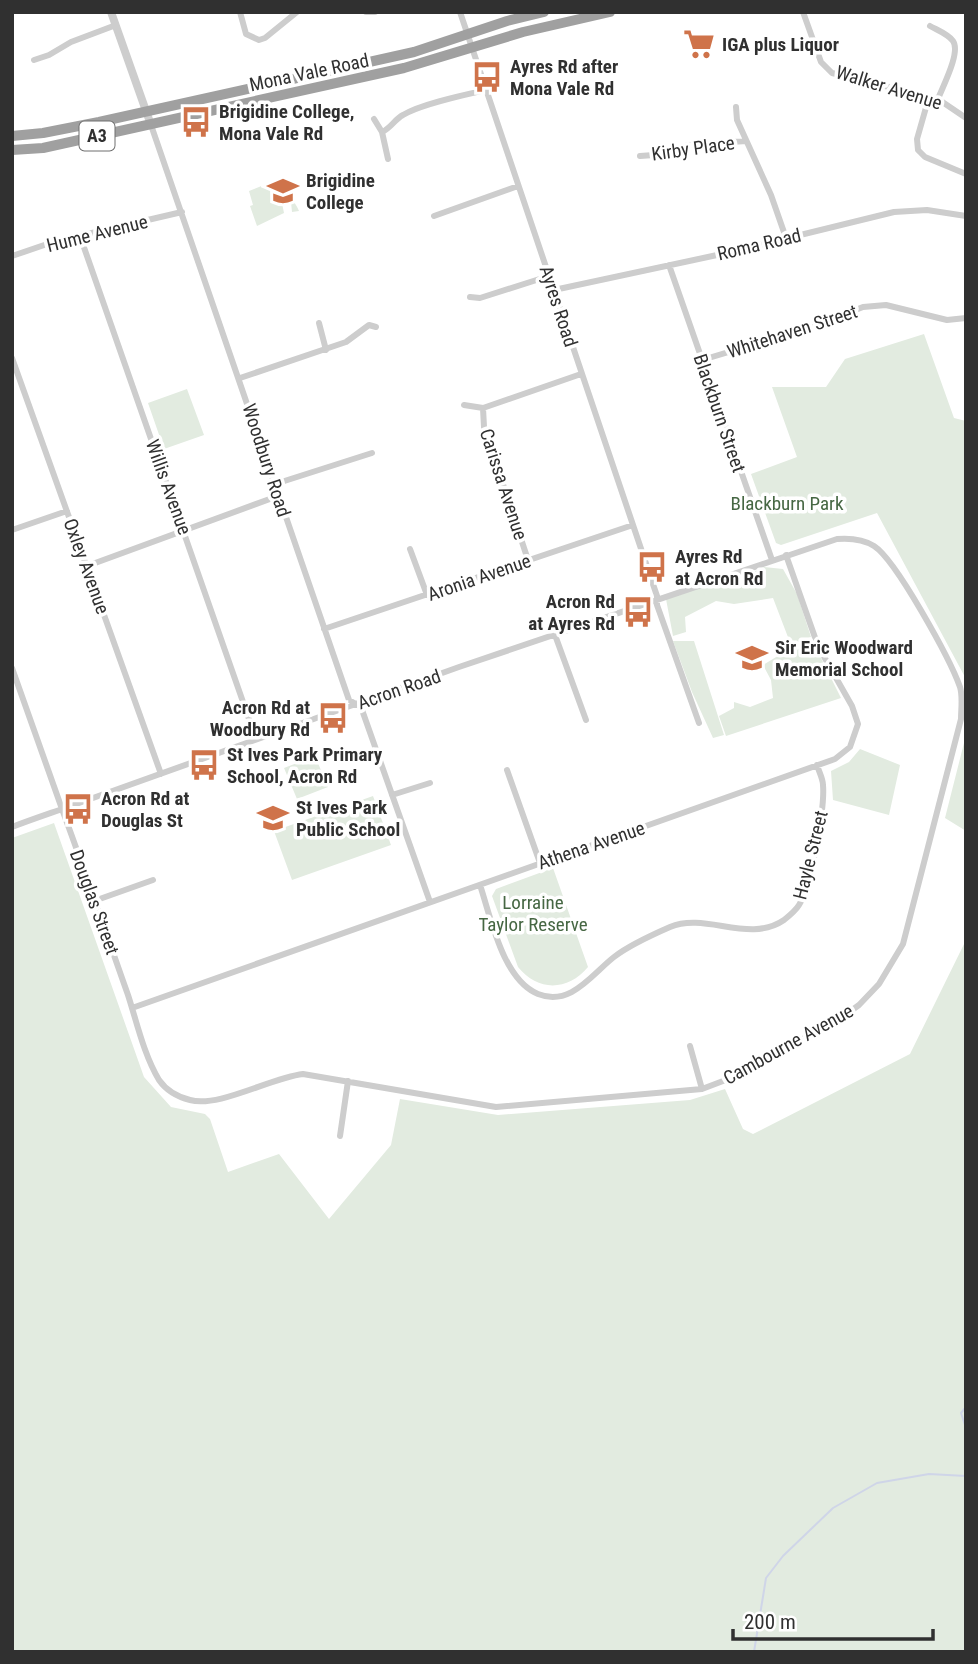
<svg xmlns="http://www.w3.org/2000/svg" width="978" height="1664" font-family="'Roboto Condensed',sans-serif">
	<rect width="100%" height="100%" fill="#fff"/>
	<!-- green -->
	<path fill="#e2ebe0" d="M274,181C281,185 296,202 299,211L292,212L291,202L282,203L284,213L257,226L250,206L253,205L249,191Z
		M924,334L954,418L966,421V679L877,513L781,545L776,543L751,474L797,457L772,387H826L845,359Z
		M187,389L204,435L164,449L148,403Z
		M764,567L783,569L797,594L811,637L791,645L773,598L734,604L716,601L685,617L686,632L673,636L666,599L727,579L729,583Z
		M673,641H694L724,735L713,738L692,692Z
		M813,642L841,698L726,736L719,716L734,708V702L750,707L773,698L771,680L763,665L786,651Z
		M966,735V831L945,818Z
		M860,749L900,765L889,815L833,800L831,771L849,762Z
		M315,756L328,787L297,799L284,768Z
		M373,796L391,845L292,880L274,831Z
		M54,823L144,1077L171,1107L205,1114L210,1119L228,1172L279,1154L329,1219L391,1145L400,1099L498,1115L690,1100L725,1089L743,1129L753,1134L910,1054L966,940V1652H12V838Z
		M553,868L588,967C568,991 538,992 518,967L492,896L496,889Z"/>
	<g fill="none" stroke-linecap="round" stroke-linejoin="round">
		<!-- stream -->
		<path stroke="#cfd5e8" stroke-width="2" d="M966,1407L961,1413L966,1428
			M754,1652L766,1578L783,1556L833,1508L877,1483L929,1474L966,1476"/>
		<!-- minor -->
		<path stroke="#cdcdcd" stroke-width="6" d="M240,12L246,34L259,40L265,38L297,12
			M366,12H375
			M460,12L633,525L657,596V605L699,723
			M803,12L821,62L832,73L938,99L966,118
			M930,26C937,30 948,34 953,41C961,52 943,86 938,99
			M34,60L49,55L71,42L116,25
			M929,97L917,139L918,150L925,157L966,174
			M736,107L737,120L771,195L786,238
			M374,119L382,132L388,159
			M151,125L349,700L361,707L430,902
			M382,132C391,128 395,119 403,115C421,104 464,95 486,90
			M640,156L654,155L689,145L746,141
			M434,216L518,186
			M80,236L256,739
			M12,256L53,242L182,212
			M669,265L772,560
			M554,290L731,252L894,212L927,210L966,216
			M470,297L480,298L549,276
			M319,323L326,350
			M12,358L161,774
			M702,360L812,327L863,307L886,305L947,320L966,318
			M240,378L346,342L369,325L376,327
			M464,405L483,408L484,427L528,560
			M483,408L581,374
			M275,484L372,453
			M12,530L67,511
			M410,549L427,595
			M87,566L278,496
			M324,629L633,525
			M555,635L586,720
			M12,668L62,809C85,871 106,933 128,995C137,1023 144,1055 159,1080C166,1090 178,1097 190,1100C219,1108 270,1078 303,1074L496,1107L702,1089L723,1081L837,1021L859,1005L879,984L903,944L961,719C961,709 963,696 960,687C950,659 896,560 874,546C863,539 850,538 837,539L459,667L65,808C48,814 30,820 12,827
			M507,770L540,863
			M392,795L430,783
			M480,885C491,918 503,980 538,994C571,1007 592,974 614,957C628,946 654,934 670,927C706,912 749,944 784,920C789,916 796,910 799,905C811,886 825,808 823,785C823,779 819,772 817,765
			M94,901L153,880
			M132,1008L835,759L850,747L858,724L852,706L818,646L786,555
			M690,1046L702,1089
			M340,1136L348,1081"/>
		<!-- tertiary -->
		<path stroke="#cdcdcd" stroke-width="8" d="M111,12L151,125"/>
		<!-- trunk -->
		<path stroke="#a0a0a0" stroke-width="10" d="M12,136L43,133L99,122L414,52L507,21L544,12
			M12,150L43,148L404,68L523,32L610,12"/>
	</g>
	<!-- icons -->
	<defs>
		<symbol id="supermarket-bare" viewBox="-9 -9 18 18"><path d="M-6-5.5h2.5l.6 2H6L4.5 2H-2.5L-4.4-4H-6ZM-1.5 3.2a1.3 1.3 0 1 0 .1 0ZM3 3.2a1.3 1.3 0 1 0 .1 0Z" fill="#cf734a" stroke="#fff" stroke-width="2.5" paint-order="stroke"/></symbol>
		<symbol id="bus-bare" viewBox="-9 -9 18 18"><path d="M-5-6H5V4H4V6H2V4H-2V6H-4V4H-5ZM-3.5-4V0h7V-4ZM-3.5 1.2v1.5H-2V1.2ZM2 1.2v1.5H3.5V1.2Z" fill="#cf734a" stroke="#fff" stroke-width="2.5" paint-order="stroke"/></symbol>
		<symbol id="school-bare" viewBox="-9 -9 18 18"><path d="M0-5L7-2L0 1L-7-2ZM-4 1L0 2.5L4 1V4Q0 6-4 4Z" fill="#cf734a" stroke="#fff" stroke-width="2.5" paint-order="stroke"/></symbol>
	</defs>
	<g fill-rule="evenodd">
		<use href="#supermarket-bare" x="677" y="22" width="44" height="44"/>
		<use href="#bus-bare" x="465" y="55" width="44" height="44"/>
		<use href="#bus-bare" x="174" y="100" width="44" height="44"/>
		<use href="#school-bare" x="261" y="169" width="44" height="44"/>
		<use href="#bus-bare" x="630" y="545" width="44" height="44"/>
		<use href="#bus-bare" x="616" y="590" width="44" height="44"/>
		<use href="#school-bare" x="730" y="636" width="44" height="44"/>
		<use href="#bus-bare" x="311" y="696" width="44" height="44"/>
		<use href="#bus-bare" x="182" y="743" width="44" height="44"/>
		<use href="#bus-bare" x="56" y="787" width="44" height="44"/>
		<use href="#school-bare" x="251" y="796" width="44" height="44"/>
	</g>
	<g text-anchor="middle" stroke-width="7" stroke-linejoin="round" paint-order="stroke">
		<!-- shield labels -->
		<rect fill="#fff" stroke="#6e6e6e" stroke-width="2" x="79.5" y="121.5" width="35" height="29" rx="5"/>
		<g font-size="18" font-weight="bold" fill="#303030">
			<text x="97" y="142">A3</text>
		</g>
		<!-- poi labels -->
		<g font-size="19" font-weight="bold" fill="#303030" stroke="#fff" text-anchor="start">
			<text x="722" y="51">IGA plus Liquor</text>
			<text x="510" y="73">Ayres Rd after<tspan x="510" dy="22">Mona Vale Rd</tspan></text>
			<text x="219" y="118">Brigidine College,<tspan x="219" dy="22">Mona Vale Rd</tspan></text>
			<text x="306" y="187">Brigidine<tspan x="306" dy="22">College</tspan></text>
			<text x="675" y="563">Ayres Rd<tspan x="675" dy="22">at Acron Rd</tspan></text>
			<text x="615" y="608" text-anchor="end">Acron Rd<tspan x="615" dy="22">at Ayres Rd</tspan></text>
			<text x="775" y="654">Sir Eric Woodward<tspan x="775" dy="22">Memorial School</tspan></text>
			<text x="310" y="714" text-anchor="end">Acron Rd at<tspan x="310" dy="22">Woodbury Rd</tspan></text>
			<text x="227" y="761">St Ives Park Primary<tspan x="227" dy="22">School, Acron Rd</tspan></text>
			<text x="101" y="805">Acron Rd at<tspan x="101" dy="22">Douglas St</tspan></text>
			<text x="296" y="814">St Ives Park<tspan x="296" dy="22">Public School</tspan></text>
		</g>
		<!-- street labels -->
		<g font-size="19" fill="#303030" stroke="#fff">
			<text transform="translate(309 72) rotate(-12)" y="7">Mona Vale Road</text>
			<text transform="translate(889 87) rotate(17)" y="7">Walker Avenue</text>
			<text transform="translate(693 148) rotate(-8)" y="7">Kirby Place</text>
			<text transform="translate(97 233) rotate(-14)" y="7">Hume Avenue</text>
			<text transform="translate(759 244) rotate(-13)" y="7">Roma Road</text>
			<text transform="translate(559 306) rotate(72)" y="7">Ayres Road</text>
			<text transform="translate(792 331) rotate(-18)" y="7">Whitehaven Street</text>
			<text transform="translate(720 413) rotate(71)" y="7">Blackburn Street</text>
			<text transform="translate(267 460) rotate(72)" y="7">Woodbury Road</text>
			<text transform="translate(504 484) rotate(72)" y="7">Carissa Avenue</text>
			<text transform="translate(169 487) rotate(70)" y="7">Willis Avenue</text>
			<text transform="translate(87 566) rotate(70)" y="7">Oxley Avenue</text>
			<text transform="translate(479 577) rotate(-19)" y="7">Aronia Avenue</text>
			<text transform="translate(399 689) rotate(-19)" y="7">Acron Road</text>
			<text transform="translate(591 845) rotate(-19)" y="7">Athena Avenue</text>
			<text transform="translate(810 855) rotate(-76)" y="7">Hayle Street</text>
			<text transform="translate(95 902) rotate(70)" y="7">Douglas Street</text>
			<text transform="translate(788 1044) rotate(-29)" y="7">Cambourne Avenue</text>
		</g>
		<!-- park labels -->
		<g font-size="19" fill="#466743" stroke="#fff">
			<text x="787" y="510">Blackburn Park</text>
			<text x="533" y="909">Lorraine<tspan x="533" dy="22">Taylor Reserve</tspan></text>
		</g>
	</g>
	<!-- border -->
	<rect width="978" height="1664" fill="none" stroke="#303030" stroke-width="28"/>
	<!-- scale -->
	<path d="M733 1629v10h200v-10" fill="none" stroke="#303030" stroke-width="3.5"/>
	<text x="744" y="1629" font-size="21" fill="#303030" stroke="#ffffff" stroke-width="5" paint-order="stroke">200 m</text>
</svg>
